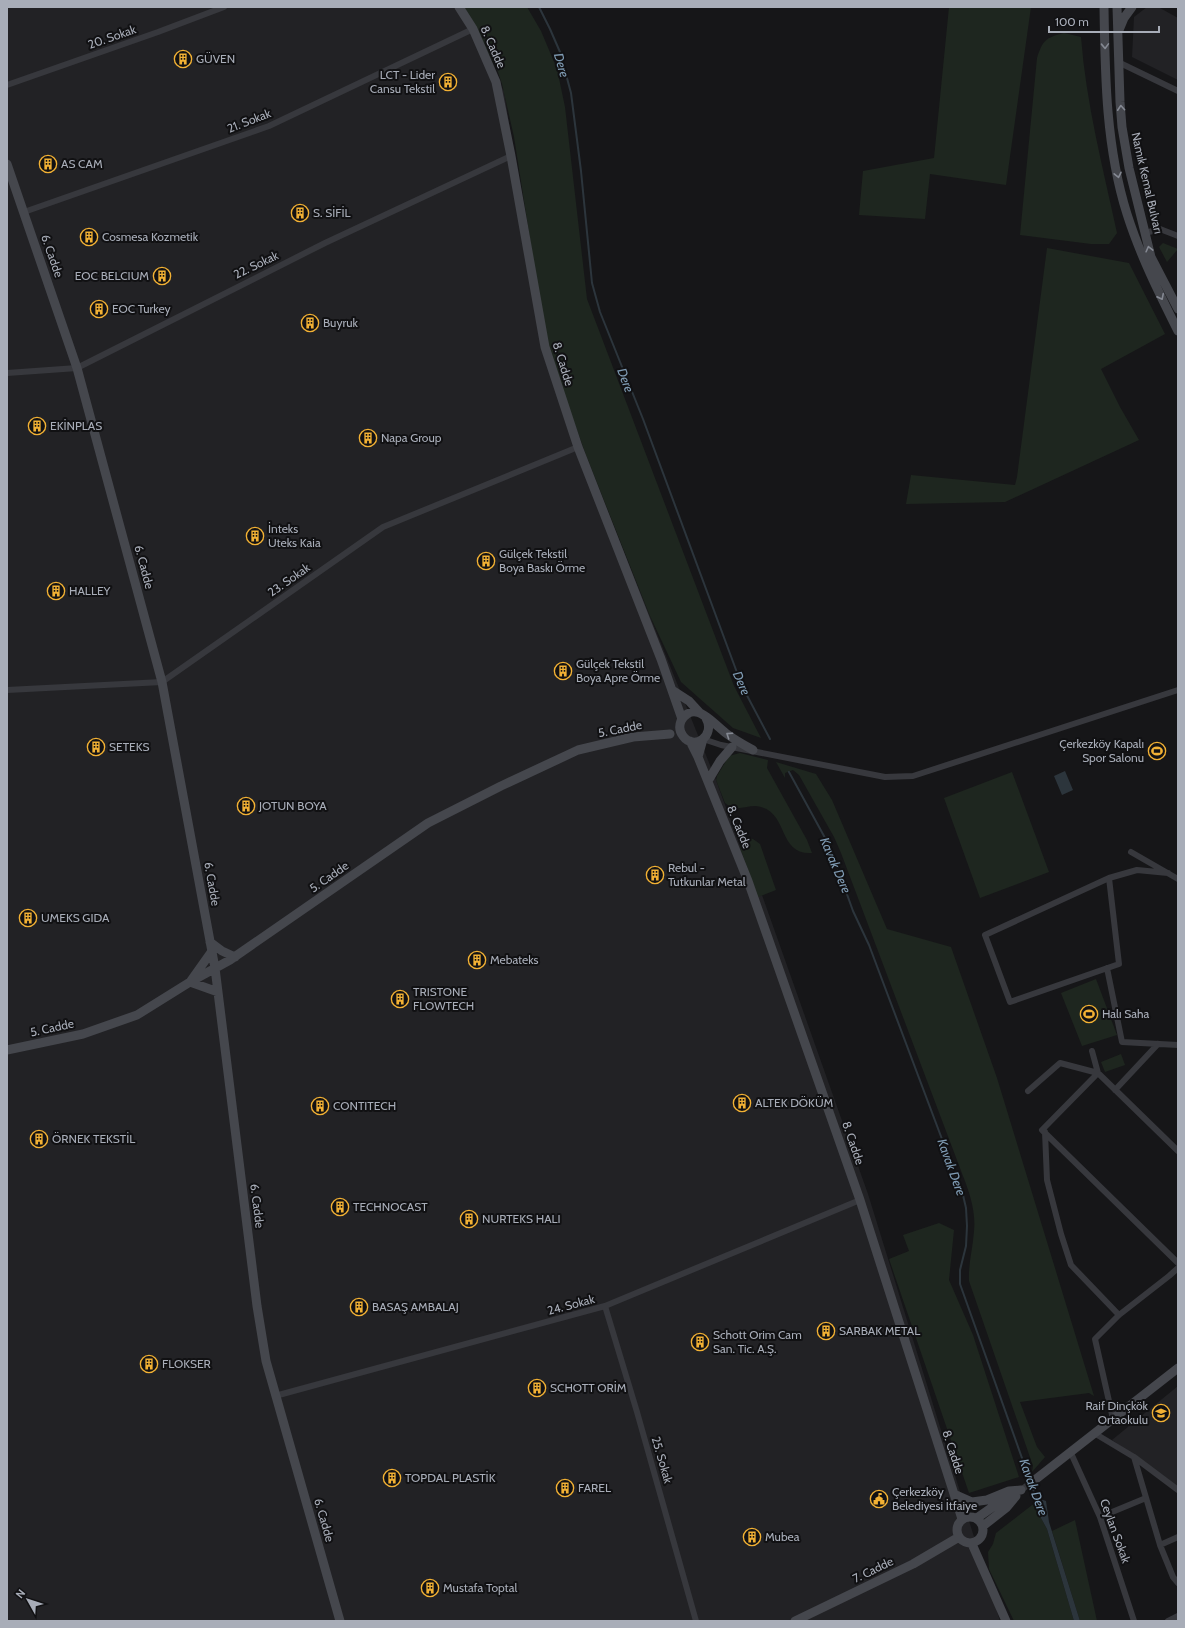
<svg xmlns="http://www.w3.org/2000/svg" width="1185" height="1628" font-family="Cabin,sans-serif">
	<rect width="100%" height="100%" fill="#161618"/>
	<!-- built -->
	<path fill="#222225" d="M7,7H458L504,91L544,349L585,455L716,780L758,896L762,895L868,1194L1000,1621H7Z
		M1147,7L1160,8L1178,18V80L1132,57L1134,17Z
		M1178,1386V1487L1112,1440Z"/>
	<!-- green -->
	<path fill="#1e261f" d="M462,7H527L541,31L557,69L565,107L587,299L734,686L761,738L733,728L681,682L650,616L586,455L547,347L514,137L502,84L497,69Z
		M949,7H1031L1006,185L930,174L925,219L859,215L863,171L934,158Z
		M1064,33L1081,37C1086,103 1103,168 1117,233L1109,244H1091L1020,235L1037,58C1043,40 1045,38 1064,33Z
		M1163,243L1178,249L1167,262L1159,247Z
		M1047,248L1129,263L1165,334L1101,369L1120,407L1139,440L1005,502L906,504L911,475L1015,485L1017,477Z
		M740,753L768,760L767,768L807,840L812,853C776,855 790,810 756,806C749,806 741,808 734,809L725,803L716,780L717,776L729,756Z
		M776,762L816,774L832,800L887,929L951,947L997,1078L1094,1396L1089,1393L1020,1402L1037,1447L1045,1457L1032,1472L1033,1466L969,1281C968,1264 973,1248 974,1231C976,1212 970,1194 963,1176L841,853L834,837L799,775L793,770L785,773V778Z
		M1012,772L1049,872L980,898L944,798Z
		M745,837L753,839L760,844L776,890L758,897L740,848L742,841Z
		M1096,979L1117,1035L1082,1046L1061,993Z
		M1121,1054L1125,1065L1105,1072L1101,1062Z
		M939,1223L954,1230L949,1280L973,1335L1019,1477L969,1493L889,1259L909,1251L903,1235Z
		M1036,1502V1509L1047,1529L1074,1621H1014L989,1569L988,1552L993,1544L996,1533Z
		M1075,1520L1097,1621H1080L1052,1531Z"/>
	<!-- water -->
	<path fill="#2c353c" d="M1065,771L1073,790L1062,795L1054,776Z
		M1040,1499L1046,1501L1049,1522L1080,1621H1074L1047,1529L1036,1509V1502Z"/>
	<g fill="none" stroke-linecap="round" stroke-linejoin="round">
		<!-- stream -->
		<path stroke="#2c353c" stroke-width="2" d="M539,7L550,29L560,52L571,93L581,171L592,283L600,312L643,419L742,686L770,739
			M789,772L830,847L853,911L869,945L963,1195L966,1208L967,1226L966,1246L960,1270V1284L1038,1503"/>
		<!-- street -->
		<path stroke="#37383d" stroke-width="6" d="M1118,62L1178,91
			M7,85L158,32L224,7
			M24,212L269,126L473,29
			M1145,233L1160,229L1178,236
			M7,373L77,368L325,243L511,156
			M7,690L162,682L383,527L578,447
			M703,739L721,745L885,777L913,776L1178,690
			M1131,852L1178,879
			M1109,878L985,935L1010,1002L1119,964L1109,878L1137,870L1168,873
			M1107,968L1122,1042L1178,1045
			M1092,1051L1098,1073L1178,1151
			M1115,1090L1158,1044
			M1028,1091L1060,1063L1098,1073L1042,1130L1178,1263
			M1045,1132L1047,1180L1061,1234L1071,1265L1119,1315
			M605,1306L637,1412L696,1621
			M275,1396L605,1306L860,1200
			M1113,1419L1095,1339L1119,1315L1169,1276L1178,1268
			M1094,1433L1134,1457L1160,1545L1173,1577L1178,1583
			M1070,1451L1100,1517L1134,1621
			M1134,1457L1178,1490
			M1021,1490L1036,1479
			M1100,1517L1146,1498
			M1160,1545L1178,1537
			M1168,1621L1178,1616"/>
		<!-- secondary -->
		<path stroke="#45474d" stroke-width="9" d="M459,7L473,29L496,82L511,156L545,347L578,447L661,659L682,719
			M1104,7C1105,76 1106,148 1127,214C1140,255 1159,293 1178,331
			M1117,7L1120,102L1122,127L1129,168L1151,257L1178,309
			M1119,30L1124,18L1132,7
			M7,164L77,368L162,682L215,968L257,1306L266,1361L340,1621
			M672,690L689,701L700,713
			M706,718C716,736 694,751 683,736C679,731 679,726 681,721C684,715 690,711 696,712C705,713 719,728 727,734C735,740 744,745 753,750
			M690,741L698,757L703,739
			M698,757L748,881L860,1200L962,1519
			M708,781L720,761L732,747
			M210,942L222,951L235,957
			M212,951L190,982L218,992
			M7,1050L83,1034L137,1015L190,982L230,960L428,823L501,786L578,750L633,737L670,734
			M1036,1479L1178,1368
			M954,1494L972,1502L987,1500L1009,1491L1021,1490
			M957 1530a13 13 0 1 1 26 0a13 13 0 1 1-26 0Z
			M977,1518L994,1506L1013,1495
			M983,1526L1006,1508L1016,1496
			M972,1544L1006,1621
			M795,1621L913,1564L959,1537"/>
	</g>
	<!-- one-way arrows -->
	<defs><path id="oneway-chevron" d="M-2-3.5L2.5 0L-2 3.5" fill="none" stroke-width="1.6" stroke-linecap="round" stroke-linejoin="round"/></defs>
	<g stroke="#858993">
		<use href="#oneway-chevron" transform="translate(1105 46) rotate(88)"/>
		<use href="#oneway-chevron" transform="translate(1121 108) rotate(-94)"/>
		<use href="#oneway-chevron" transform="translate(1118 175) rotate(78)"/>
		<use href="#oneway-chevron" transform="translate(1149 249) rotate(-104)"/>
		<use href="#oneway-chevron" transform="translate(1161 297) rotate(64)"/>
		<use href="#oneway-chevron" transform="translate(729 735) rotate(-146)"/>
	</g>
	<!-- icons -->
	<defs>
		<symbol id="building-ring" viewBox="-11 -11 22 22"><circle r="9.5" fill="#111113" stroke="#f2b134" stroke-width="1.5"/><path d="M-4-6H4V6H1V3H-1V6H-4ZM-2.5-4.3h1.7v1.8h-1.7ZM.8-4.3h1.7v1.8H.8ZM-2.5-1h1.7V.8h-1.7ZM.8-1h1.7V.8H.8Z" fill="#f2b134"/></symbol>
		<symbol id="stadium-ring" viewBox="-11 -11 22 22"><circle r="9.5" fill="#111113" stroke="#f2b134" stroke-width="1.5"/><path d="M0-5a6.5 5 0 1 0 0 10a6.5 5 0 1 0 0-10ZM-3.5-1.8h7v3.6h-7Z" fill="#f2b134"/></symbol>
		<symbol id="school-ring" viewBox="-11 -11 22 22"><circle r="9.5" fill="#111113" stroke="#f2b134" stroke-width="1.5"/><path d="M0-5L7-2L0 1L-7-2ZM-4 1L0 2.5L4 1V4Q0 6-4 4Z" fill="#f2b134"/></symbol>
		<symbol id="civic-ring" viewBox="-11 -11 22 22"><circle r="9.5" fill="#111113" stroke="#f2b134" stroke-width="1.5"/><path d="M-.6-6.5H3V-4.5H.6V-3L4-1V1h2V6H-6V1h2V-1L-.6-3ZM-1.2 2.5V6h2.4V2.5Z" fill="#f2b134"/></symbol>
	</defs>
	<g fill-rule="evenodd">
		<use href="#building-ring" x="173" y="49" width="20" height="20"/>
		<use href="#building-ring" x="438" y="72" width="20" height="20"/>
		<use href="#building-ring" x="38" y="154" width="20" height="20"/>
		<use href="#building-ring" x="290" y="203" width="20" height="20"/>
		<use href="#building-ring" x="79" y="227" width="20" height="20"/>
		<use href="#building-ring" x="152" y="266" width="20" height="20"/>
		<use href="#building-ring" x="89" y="299" width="20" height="20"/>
		<use href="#building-ring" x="300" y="313" width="20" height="20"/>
		<use href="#building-ring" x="27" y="416" width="20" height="20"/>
		<use href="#building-ring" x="358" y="428" width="20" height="20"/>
		<use href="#building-ring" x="245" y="526" width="20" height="20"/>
		<use href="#building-ring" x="476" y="551" width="20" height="20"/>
		<use href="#building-ring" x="46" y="581" width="20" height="20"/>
		<use href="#building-ring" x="553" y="661" width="20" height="20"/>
		<use href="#building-ring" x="86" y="737" width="20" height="20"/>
		<use href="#stadium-ring" x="1147" y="741" width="20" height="20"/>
		<use href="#building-ring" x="236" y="796" width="20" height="20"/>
		<use href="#building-ring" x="645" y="865" width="20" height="20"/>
		<use href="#building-ring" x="18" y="908" width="20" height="20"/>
		<use href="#building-ring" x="467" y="950" width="20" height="20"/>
		<use href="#building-ring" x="390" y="989" width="20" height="20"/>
		<use href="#stadium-ring" x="1079" y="1004" width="20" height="20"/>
		<use href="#building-ring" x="732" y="1093" width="20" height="20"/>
		<use href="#building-ring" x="310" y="1096" width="20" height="20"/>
		<use href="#building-ring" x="29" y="1129" width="20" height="20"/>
		<use href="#building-ring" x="330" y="1197" width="20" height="20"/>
		<use href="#building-ring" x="459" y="1209" width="20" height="20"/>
		<use href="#building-ring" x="349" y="1297" width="20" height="20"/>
		<use href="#building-ring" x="816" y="1321" width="20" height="20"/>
		<use href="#building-ring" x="690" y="1332" width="20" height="20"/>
		<use href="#building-ring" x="139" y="1354" width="20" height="20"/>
		<use href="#building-ring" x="527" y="1378" width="20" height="20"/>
		<use href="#school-ring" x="1151" y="1403" width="20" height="20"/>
		<use href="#building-ring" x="382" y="1468" width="20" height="20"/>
		<use href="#building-ring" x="555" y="1478" width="20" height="20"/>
		<use href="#civic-ring" x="869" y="1489" width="20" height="20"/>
		<use href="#building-ring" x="742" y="1527" width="20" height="20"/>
		<use href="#building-ring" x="420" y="1578" width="20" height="20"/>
	</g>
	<g text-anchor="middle" stroke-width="4" stroke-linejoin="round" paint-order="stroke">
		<!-- street labels -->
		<g font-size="12" fill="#a8adb8" stroke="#111113">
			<text transform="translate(112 37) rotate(-19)" y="4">20. Sokak</text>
			<text transform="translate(493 47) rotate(66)" y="4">8. Cadde</text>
			<text transform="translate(249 121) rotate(-21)" y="4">21. Sokak</text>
			<text transform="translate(1147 183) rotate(77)" y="4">Namık Kemal Bulvarı</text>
			<text transform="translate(52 256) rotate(71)" y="4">6. Cadde</text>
			<text transform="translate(256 265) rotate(-26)" y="4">22. Sokak</text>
			<text transform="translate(563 364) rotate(73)" y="4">8. Cadde</text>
			<text transform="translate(144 567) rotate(75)" y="4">6. Cadde</text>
			<text transform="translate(289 580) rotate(-35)" y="4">23. Sokak</text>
			<text transform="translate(620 729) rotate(-11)" y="4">5. Cadde</text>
			<text transform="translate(739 827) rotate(68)" y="4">8. Cadde</text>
			<text transform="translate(329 877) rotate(-35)" y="4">5. Cadde</text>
			<text transform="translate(212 884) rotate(80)" y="4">6. Cadde</text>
			<text transform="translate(52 1028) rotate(-12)" y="4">5. Cadde</text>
			<text transform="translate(853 1143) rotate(71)" y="4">8. Cadde</text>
			<text transform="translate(257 1206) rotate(83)" y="4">6. Cadde</text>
			<text transform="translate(571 1305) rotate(-15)" y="4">24. Sokak</text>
			<text transform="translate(953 1452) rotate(72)" y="4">8. Cadde</text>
			<text transform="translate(662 1460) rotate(74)" y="4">25. Sokak</text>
			<text transform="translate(324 1520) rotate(74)" y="4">6. Cadde</text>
			<text transform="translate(1115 1531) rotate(70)" y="4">Ceylan Sokak</text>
			<text transform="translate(873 1570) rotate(-26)" y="4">7. Cadde</text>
		</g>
		<!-- poi labels -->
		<g font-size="12" fill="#a8adb8" stroke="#111113" text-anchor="start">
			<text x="196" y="63">GÜVEN</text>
			<text x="435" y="79" text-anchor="end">LCT - Lider<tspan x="435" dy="14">Cansu Tekstil</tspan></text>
			<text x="61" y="168">AS CAM</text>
			<text x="313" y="217">S. SİFİL</text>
			<text x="102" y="241">Cosmesa Kozmetik</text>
			<text x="149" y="280" text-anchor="end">EOC BELCIUM</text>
			<text x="112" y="313">EOC Turkey</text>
			<text x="323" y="327">Buyruk</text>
			<text x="50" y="430">EKİNPLAS</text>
			<text x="381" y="442">Napa Group</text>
			<text x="268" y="533">İnteks<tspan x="268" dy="14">Uteks Kaia</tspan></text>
			<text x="499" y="558">Gülçek Tekstil<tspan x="499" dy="14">Boya Baskı Örme</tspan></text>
			<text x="69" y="595">HALLEY</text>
			<text x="576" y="668">Gülçek Tekstil<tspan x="576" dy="14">Boya Apre Örme</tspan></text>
			<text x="1144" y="748" text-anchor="end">Çerkezköy Kapalı<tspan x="1144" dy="14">Spor Salonu</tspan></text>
			<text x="109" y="751">SETEKS</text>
			<text x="259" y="810">JOTUN BOYA</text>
			<text x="668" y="872">Rebul -<tspan x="668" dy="14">Tutkunlar Metal</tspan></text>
			<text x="41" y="922">UMEKS GIDA</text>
			<text x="490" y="964">Mebateks</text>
			<text x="413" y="996">TRISTONE<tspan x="413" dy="14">FLOWTECH</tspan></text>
			<text x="1102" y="1018">Halı Saha</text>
			<text x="755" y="1107">ALTEK DÖKÜM</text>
			<text x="333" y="1110">CONTITECH</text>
			<text x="52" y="1143">ÖRNEK TEKSTİL</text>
			<text x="353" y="1211">TECHNOCAST</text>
			<text x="482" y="1223">NURTEKS HALI</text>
			<text x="372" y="1311">BASAŞ AMBALAJ</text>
			<text x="839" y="1335">SARBAK METAL</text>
			<text x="713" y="1339">Schott Orim Cam<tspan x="713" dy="14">San. Tic. A.Ş.</tspan></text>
			<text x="162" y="1368">FLOKSER</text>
			<text x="550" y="1392">SCHOTT ORİM</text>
			<text x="1148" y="1410" text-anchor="end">Raif Dinçkök<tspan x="1148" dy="14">Ortaokulu</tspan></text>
			<text x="405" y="1482">TOPDAL PLASTİK</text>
			<text x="578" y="1492">FAREL</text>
			<text x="892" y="1496">Çerkezköy<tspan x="892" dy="14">Belediyesi İtfaiye</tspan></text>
			<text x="765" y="1541">Mubea</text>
			<text x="443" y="1592">Mustafa Toptal</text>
		</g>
		<!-- water labels -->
		<g font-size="13" font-style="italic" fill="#7f9bb3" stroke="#111113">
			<text transform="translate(562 65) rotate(74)" y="5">Dere</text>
			<text transform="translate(626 380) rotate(69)" y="5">Dere</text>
			<text transform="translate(742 683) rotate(66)" y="5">Dere</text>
			<text transform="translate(836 865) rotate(67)" y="5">Kavak Dere</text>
			<text transform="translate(952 1167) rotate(70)" y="5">Kavak Dere</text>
			<text transform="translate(1034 1487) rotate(70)" y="5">Kavak Dere</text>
		</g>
	</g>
	<!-- border -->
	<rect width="1185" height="1628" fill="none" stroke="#a8adb8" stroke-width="16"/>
	<!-- north arrow -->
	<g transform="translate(28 1600) rotate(309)" stroke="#111113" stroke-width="3" paint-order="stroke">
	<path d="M0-3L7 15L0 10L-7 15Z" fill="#a8adb8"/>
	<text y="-6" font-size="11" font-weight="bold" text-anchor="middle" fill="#a8adb8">N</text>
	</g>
	<!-- scale -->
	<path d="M1049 26v6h110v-6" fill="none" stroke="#a8adb8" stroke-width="2"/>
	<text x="1055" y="26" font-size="12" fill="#a8adb8" stroke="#111113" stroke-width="3" paint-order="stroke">100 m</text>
</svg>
